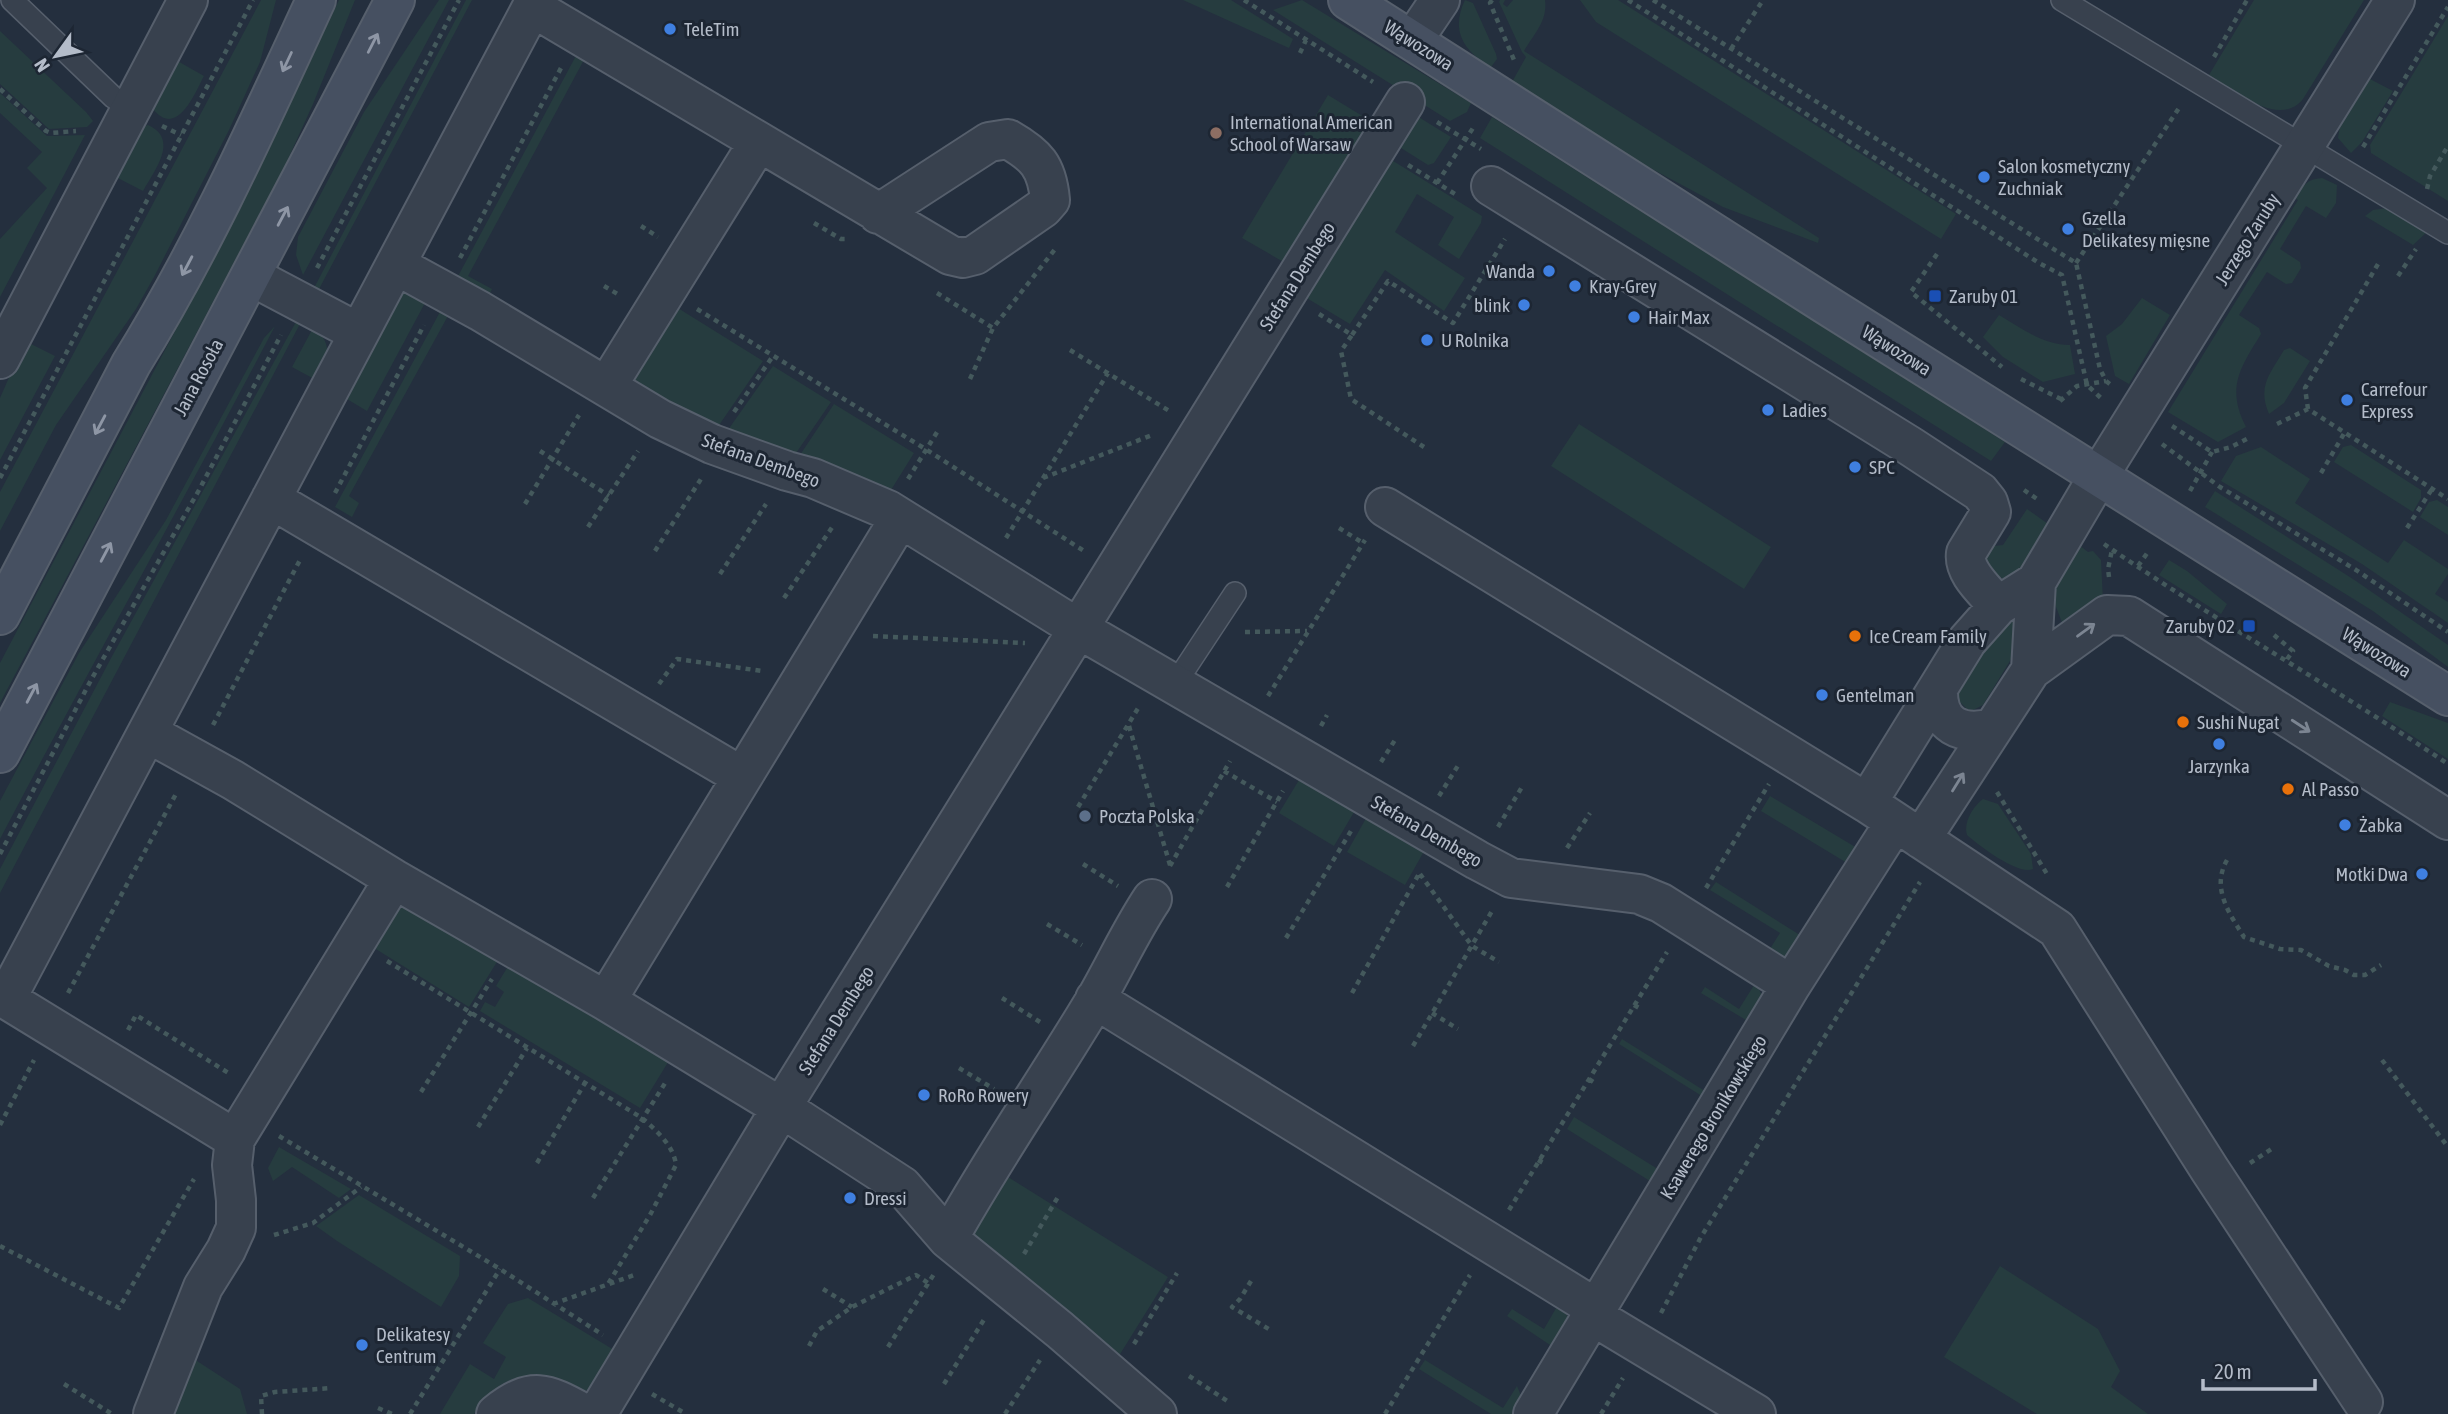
<svg xmlns="http://www.w3.org/2000/svg" width="2448" height="1414" font-family="'Asap Condensed',sans-serif">
	<rect width="100%" height="100%" fill="#242f3e"/>
	<!-- green -->
	<path fill="#263c3f" d="M261,0H276L260,62L229,130L154,277L136,309L56,425L0,531V492Z
		M339,0H355L313,104L283,170L0,703V663L251,187Z
		M439,0H449L303,275L296,255L298,237L364,112Z
		M466,0H472L318,291L314,288Z
		M1183,0H1231L1293,39L1289,48Z
		M1302,0L1471,103L1467,112L1450,121L1273,10Z
		M1465,0L1473,3L1496,54L1497,59L1491,67C1464,51 1450,31 1465,0Z
		M1500,0H1505L1503,4L1507,7L1513,0H1545C1548,21 1533,35 1524,51L1819,238L1818,243L1723,207L1641,163L1512,82L1526,57L1522,52L1499,2Z
		M1580,0H1618L1956,214L1941,239L1596,22Z
		M2254,0H2364L2303,99C2279,129 2234,90 2209,75Z
		M2448,16V201L2371,153L2370,145Z
		M0,31L86,112L93,121L87,127L49,129L0,84Z
		M578,52L586,56L468,276L492,289L488,297L456,280Z
		M174,59L204,76C195,93 177,139 153,109Z
		M2370,79L2393,91L2362,142L2351,153L2338,138L2341,120L2344,121Z
		M0,93L47,136L85,135L0,297V239L47,188L27,168L42,152L0,113Z
		M1328,95L1374,123L1287,264L1242,238Z
		M1412,113L1451,137L1434,163L1428,165L1393,143Z
		M1492,117L2005,442L1991,461L1480,138Z
		M148,125C180,139 154,171 143,191L112,175L144,126Z
		M1390,159L1482,216L1481,223L1459,259L1438,245L1454,217L1417,194L1395,232L1465,278L1444,311L1385,270L1350,324L1300,294Z
		M2322,178L2337,185L2336,203L2326,218L2306,206L2280,249L2300,262L2301,268L2292,283L2286,284L2267,272L2239,315L2259,328L2261,334C2240,368 2226,388 2246,427L2218,442L2168,412L2298,200L2295,198C2302,186 2307,179 2322,178Z
		M2387,208L2427,232L2413,245L2365,216L2373,210Z
		M402,290L426,301L367,411L347,399L345,395Z
		M2142,298L2170,315L2129,384L2115,376L2106,336L2122,324Z
		M673,305L763,361L713,434L622,385Z
		M441,310L449,314L349,496L359,503L352,517L335,507Z
		M1999,315C2021,328 2043,345 2070,345L2075,374L2043,382L2003,357L1983,337Z
		M297,320L301,322L0,893V869L110,660Z
		M275,326C185,498 90,667 0,839V801L79,653L166,520L264,338Z
		M313,328C336,345 326,359 316,380L292,367Z
		M25,341L55,356L0,460V398Z
		M2290,348L2310,361L2284,403L2269,414C2257,386 2270,374 2284,350Z
		M773,366L831,402L792,459L723,437Z
		M834,404L914,453L891,490L796,461Z
		M1579,424L1771,547L1744,589L1551,466Z
		M2351,445L2421,490V498L2413,512L2334,462L2343,447Z
		M2261,447L2310,479L2295,503L2388,563L2404,540L2448,569V574L2435,594L2448,602V623L2362,564L2221,481L2236,456Z
		M2215,491L2356,581L2448,645V667L2373,611L2205,507Z
		M2437,500L2448,507V535L2420,517L2429,502Z
		M2027,509L2051,526L2018,575C2014,576 2010,578 2006,578C1991,579 1981,560 1985,547L2003,545Z
		M2079,545L2088,552L2093,551L2101,560L2103,601L2063,625L2051,594Z
		M2169,560L2187,571L2227,604L2221,614L2159,575Z
		M2015,604L2024,638L1983,705L1973,710L1967,709L1956,698L1957,690Z
		M2390,702L2448,723V759L2382,716Z
		M1302,775L1357,807L1334,846L1279,813Z
		M1770,796L1857,848L1847,863L1761,811Z
		M1983,799L1998,804L2031,854L2033,869C2019,876 1978,845 1967,835C1963,823 1973,806 1983,799Z
		M1369,813L1427,846L1405,885L1347,852Z
		M1716,882L1803,937L1787,956L1775,958L1766,955L1780,933L1710,890Z
		M401,903L500,957L469,1007L371,946Z
		M510,963L670,1059L640,1108L480,1011L485,1002L495,1007L504,992L496,986Z
		M1756,982L1762,996L1751,1023L1701,993L1705,987L1739,1009Z
		M1622,1039L1708,1093L1705,1098L1619,1044Z
		M1574,1117L1661,1171L1653,1183L1567,1129Z
		M279,1147L351,1189L339,1198L292,1167L273,1181L268,1168Z
		M1000,1172L1168,1277L1117,1359L972,1234Z
		M359,1195L460,1256L459,1276L441,1307L337,1241L316,1226Z
		M2000,1266L2098,1329L2120,1371L2111,1387L2148,1414H2037L1944,1357Z
		M528,1298L619,1353L598,1387L583,1391C538,1367 503,1369 474,1414H440L470,1364L494,1379L506,1357L483,1343L508,1304Z
		M1559,1303L1566,1310L1568,1323L1553,1347L1507,1316L1512,1309L1544,1329Z
		M194,1359L240,1389L247,1414H165Z
		M1425,1360L1503,1408L1517,1386L1522,1398L1512,1414H1491L1419,1369Z"/>
	<g fill="none" stroke-linecap="round" stroke-linejoin="round">
		<defs>
			<path id="lane" d="M12,0L113,97L131,109
				M2062,0L2448,233
				M1175,684L1235,593"/>
			<path id="street" d="M1413,40L1440,0
				M1491,186L1910,446L1980,492L1988,502L1991,512L1966,553C1963,573 1986,591 1998,606
				M396,265L480,311L660,419L712,444L787,471L813,478L888,510L1079,629L1477,860L1511,878L1639,894L1661,903L1791,985
				M251,276L359,333
				M0,359L188,0
				M607,386L758,143
				M271,499L741,776
				M1385,507L1867,803L2057,929L2210,1170L2363,1402
				M2031,670L2107,615L2129,616L2448,820
				M1938,689C1937,726 1961,736 1993,728
				M148,733L233,780L394,879L606,1001L782,1108L902,1186L948,1239L1060,1330L1157,1414
				M1867,803L1967,641L1998,606L2036,582L2098,477L2395,0
				M1921,839L2031,670L2036,582
				M394,879L235,1139L6,999L532,7L950,255L963,258L975,255L1043,208L1050,200C1047,166 1036,155 1008,139L989,142L878,214
				M1095,999L1597,1309
				M606,1001L900,518
				M948,1239C993,1158 1046,1082 1094,1002C1114,968 1130,932 1152,899
				M1593,1316L1756,1414
				M153,1414L203,1287L226,1250L236,1228V1200L232,1165L235,1139
				M496,1414C533,1384 548,1394 585,1414
				M597,1414L789,1095L1405,102
				M1533,1414L1791,985L1895,822"/>
			<path id="secondary" d="M1348,0L1825,304L2448,696
				M0,615L131,364C203,248 259,123 316,0
				M0,753L395,0"/>
		</defs>
		<!-- lane casing -->
		<use href="#lane" stroke="#565f6c" stroke-width="24"/>
		<!-- street casing -->
		<use href="#street" stroke="#565f6c" stroke-width="42"/>
		<!-- secondary casing -->
		<use href="#secondary" stroke="#565f6c" stroke-width="42"/>
		<!-- path -->
		<path stroke="#44595c" stroke-width="4.5" stroke-dasharray="5 5" stroke-linecap="butt" d="M1244,0L1373,82
			M1492,0L1490,3L1514,60
			M1628,0L2039,263L2062,275L2087,385L2102,399
			M1653,0L2076,263L2100,369L2106,381L2111,385
			M1731,49L1763,0
			M1300,53L1306,40
			M2214,57L2247,0
			M0,89L46,131L51,133L76,131
			M1437,122L1481,149
			M162,126L181,135
			M2363,147L2448,7
			M1408,165L1455,194
			M1437,183L1475,125
			M2427,189L2430,176L2448,146
			M814,223L841,239H846
			M641,226L658,237
			M1937,254L1911,292L2002,367
			M460,258L561,68
			M2076,263L2181,105
			M317,268L459,0
			M2398,276L2416,249
			M604,286L621,296
			M937,293L993,328
			M697,309L927,450L1084,551
			M1319,314L1352,335L1341,351L1351,399L1424,447
			M1352,335L1388,281L1453,323L1505,239
			M1070,350L1171,412
			M970,379L993,328L1056,248
			M2021,379L2061,399
			M2060,401L2077,386L2106,381
			M2308,409L2305,388L2378,264
			M734,412L773,356
			M2277,424L2308,409L2448,499
			M2172,426L2212,452L2231,447L2251,437
			M2162,444L2220,487L2356,570L2448,632
			M540,451L609,496
			M2321,473L2345,432
			M0,478L253,0
			M1043,478L1152,435
			M908,479L939,429
			M2024,490L2040,501
			M2190,491L2212,452
			M335,493L424,325
			M525,504L579,415
			M588,527L638,451
			M1339,528L1363,543
			M2407,528L2432,489
			M1006,538L1108,373
			M2104,544C2216,621 2335,688 2448,764
			M655,551L701,479
			M2138,566L2148,552
			M720,574L766,504
			M2109,577L2108,569L2112,550
			M784,598L833,526
			M1245,632L1307,631
			M2274,635L2293,651L2285,662
			M873,636L1025,643
			M659,684L677,659L762,671
			M1268,696L1365,540
			M213,725L300,560
			M1129,726L1170,865
			M1321,726L1327,715
			M1381,762L1395,740
			M1224,771L1277,802
			M1997,792L2047,874
			M1439,796L1459,764
			M1078,807L1140,705
			M1498,827L1522,787
			M1567,848L1590,813
			M0,854L91,680L199,490L281,335
			M2227,860C2211,888 2229,913 2244,937L2280,949L2301,950L2329,966L2345,970L2354,975H2365L2381,965
			M1083,864L1118,886
			M1170,866L1230,761
			M1420,874L1472,946L1499,962
			M1227,887L1283,791
			M1706,888L1769,784
			M1047,924L1082,945
			M1286,938L1351,831
			M387,961L642,1118C656,1130 674,1146 676,1165L650,1215L608,1284
			M68,993L177,792
			M1352,993L1420,872
			M1002,998L1040,1022
			M1634,1005L1641,1009
			M1432,1013L1458,1029
			M128,1030L136,1015L230,1074
			M1413,1046L1492,911
			M2382,1060L2448,1147
			M959,1068L994,1089
			M1589,1079L1595,1083
			M421,1092L492,979
			M0,1125L34,1060
			M478,1127L527,1048
			M279,1136L500,1269L603,1335
			M1538,1160L1545,1164
			M537,1163L585,1083
			M2250,1163L2273,1148
			M593,1198L667,1080
			M1509,1210L1667,952
			M274,1235L313,1223L361,1187
			M0,1246L119,1308L194,1179
			M1024,1254L1058,1197
			M1251,1281L1240,1299L1232,1307L1272,1331
			M823,1289L852,1307
			M553,1304L637,1274
			M1661,1313L1701,1237L1920,882
			M1134,1344L1177,1273
			M809,1346L817,1331L852,1307L916,1275L928,1283
			M888,1347L934,1274
			M1189,1376L1229,1402
			M64,1384L112,1414
			M944,1384L985,1318
			M652,1394L686,1414
			M378,1408L392,1414
			M262,1414L261,1396L275,1392L332,1388
			M410,1414L500,1269
			M1005,1414L1040,1360
			M1385,1414L1470,1275
			M1601,1414L1623,1378"/>
		<!-- lane -->
		<use href="#lane" stroke="#38414e" stroke-width="21"/>
		<!-- street -->
		<use href="#street" stroke="#38414e" stroke-width="38"/>
		<!-- secondary -->
		<use href="#secondary" stroke="#465061" stroke-width="38"/>
	</g>
	<!-- one-way arrows -->
	<defs><path id="oneway-shaft" d="M-6 0H5M1.5-3L5.5 0L1.5 3" fill="none" stroke-width="1.6" stroke-linecap="round" stroke-linejoin="round" transform="scale(1.75)"/></defs>
	<g stroke="#8e96a5">
		<use href="#oneway-shaft" transform="translate(373 43) rotate(-63)"/>
		<use href="#oneway-shaft" transform="translate(287 62) rotate(115)"/>
		<use href="#oneway-shaft" transform="translate(283 216) rotate(-62)"/>
		<use href="#oneway-shaft" transform="translate(187 266) rotate(118)"/>
		<use href="#oneway-shaft" transform="translate(100 425) rotate(118)"/>
		<use href="#oneway-shaft" transform="translate(106 552) rotate(-62)"/>
		<use href="#oneway-shaft" transform="translate(32 693) rotate(-62)"/>
	</g>
	<g stroke="#7c8592">
		<use href="#oneway-shaft" transform="translate(2086 630) rotate(-36)"/>
		<use href="#oneway-shaft" transform="translate(2301 726) rotate(33)"/>
		<use href="#oneway-shaft" transform="translate(1958 782) rotate(-58)"/>
	</g>
	<!-- markers -->
	<g fill="#3f7fe0" stroke="#1d2633" stroke-width="2.5">
		<circle cx="670" cy="29" r="7"/>
		<circle cx="1984" cy="177" r="7"/>
		<circle cx="2068" cy="229" r="7"/>
		<circle cx="1549" cy="271" r="7"/>
		<circle cx="1575" cy="286" r="7"/>
		<circle cx="1524" cy="305" r="7"/>
		<circle cx="1634" cy="317" r="7"/>
		<circle cx="1427" cy="340" r="7"/>
		<circle cx="2347" cy="400" r="7"/>
		<circle cx="1768" cy="410" r="7"/>
		<circle cx="1855" cy="467" r="7"/>
		<circle cx="1822" cy="695" r="7"/>
		<circle cx="2219" cy="744" r="7"/>
		<circle cx="2345" cy="825" r="7"/>
		<circle cx="2422" cy="874" r="7"/>
		<circle cx="924" cy="1095" r="7"/>
		<circle cx="850" cy="1198" r="7"/>
		<circle cx="362" cy="1345" r="7"/>
	</g>
	<circle fill="#8d6e63" stroke="#1d2633" stroke-width="2.5" cx="1216" cy="133" r="7"/>
	<g fill="#1a4fb4" stroke="#1d2633" stroke-width="2.5">
		<rect x="1928" y="289" width="14" height="14" rx="3.5"/>
		<rect x="2242" y="619" width="14" height="14" rx="3.5"/>
	</g>
	<g fill="#e8710a" stroke="#1d2633" stroke-width="2.5">
		<circle cx="1855" cy="636" r="7"/>
		<circle cx="2183" cy="722" r="7"/>
		<circle cx="2288" cy="789" r="7"/>
	</g>
	<circle fill="#5c6f8a" stroke="#1d2633" stroke-width="2.5" cx="1085" cy="816" r="7"/>
	<g text-anchor="middle" stroke-width="6" stroke-linejoin="round" paint-order="stroke">
		<!-- poi labels -->
		<g font-size="19" fill="#b4bcc9" stroke="#1d2633" text-anchor="start">
			<text x="684" y="36">TeleTim</text>
			<text x="1230" y="129">International American<tspan x="1230" dy="22">School of Warsaw</tspan></text>
			<text x="1998" y="173">Salon kosmetyczny<tspan x="1998" dy="22">Zuchniak</tspan></text>
			<text x="2082" y="225">Gzella<tspan x="2082" dy="22">Delikatesy mięsne</tspan></text>
			<text x="1535" y="278" text-anchor="end">Wanda</text>
			<text x="1589" y="293">Kray-Grey</text>
			<text x="1949" y="303">Zaruby 01</text>
			<text x="1510" y="312" text-anchor="end">blink</text>
			<text x="1648" y="324">Hair Max</text>
			<text x="1441" y="347">U Rolnika</text>
			<text x="2361" y="396">Carrefour<tspan x="2361" dy="22">Express</tspan></text>
			<text x="1782" y="417">Ladies</text>
			<text x="1869" y="474">SPC</text>
			<text x="2235" y="633" text-anchor="end">Zaruby 02</text>
			<text x="1869" y="643">Ice Cream Family</text>
			<text x="1836" y="702">Gentelman</text>
			<text x="2197" y="729">Sushi Nugat</text>
			<text x="2219" y="773" text-anchor="middle">Jarzynka</text>
			<text x="2302" y="796">Al Passo</text>
			<text x="1099" y="823">Poczta Polska</text>
			<text x="2359" y="832">Żabka</text>
			<text x="2408" y="881" text-anchor="end">Motki Dwa</text>
			<text x="938" y="1102">RoRo Rowery</text>
			<text x="864" y="1205">Dressi</text>
			<text x="376" y="1341">Delikatesy<tspan x="376" dy="22">Centrum</tspan></text>
		</g>
		<!-- street labels -->
		<g font-size="19" fill="#b4bcc9" stroke="#1d2633">
			<text transform="translate(1419 45) rotate(32)" y="7">Wąwozowa</text>
			<text transform="translate(2247 239) rotate(-58)" y="7">Jerzego Zaruby</text>
			<text transform="translate(1297 276) rotate(-58)" y="7">Stefana Dembego</text>
			<text transform="translate(1897 350) rotate(32)" y="7">Wąwozowa</text>
			<text transform="translate(198 377) rotate(-62)" y="7">Jana Rosoła</text>
			<text transform="translate(761 460) rotate(20)" y="7">Stefana Dembego</text>
			<text transform="translate(2377 652) rotate(32)" y="7">Wąwozowa</text>
			<text transform="translate(1427 831) rotate(30)" y="7">Stefana Dembego</text>
			<text transform="translate(836 1020) rotate(-58)" y="7">Stefana Dembego</text>
			<text transform="translate(1713 1117) rotate(-59)" y="7">Ksawerego Bronikowskiego</text>
		</g>
	</g>
	<!-- north arrow -->
	<g transform="translate(56 56) rotate(237)" stroke="#1d2633" stroke-width="5" paint-order="stroke">
	<path d="M0-5L12 26L0 18L-12 26Z" fill="#b4bcc9"/>
	<text y="-10" font-size="19" font-weight="bold" text-anchor="middle" fill="#b4bcc9">N</text>
	</g>
	<!-- scale -->
	<path d="M2203 1379v10h112v-10" fill="none" stroke="#b4bcc9" stroke-width="3.5"/>
	<text x="2214" y="1379" font-size="21" fill="#b4bcc9" stroke="#1d2633" stroke-width="5" paint-order="stroke">20 m</text>
</svg>
